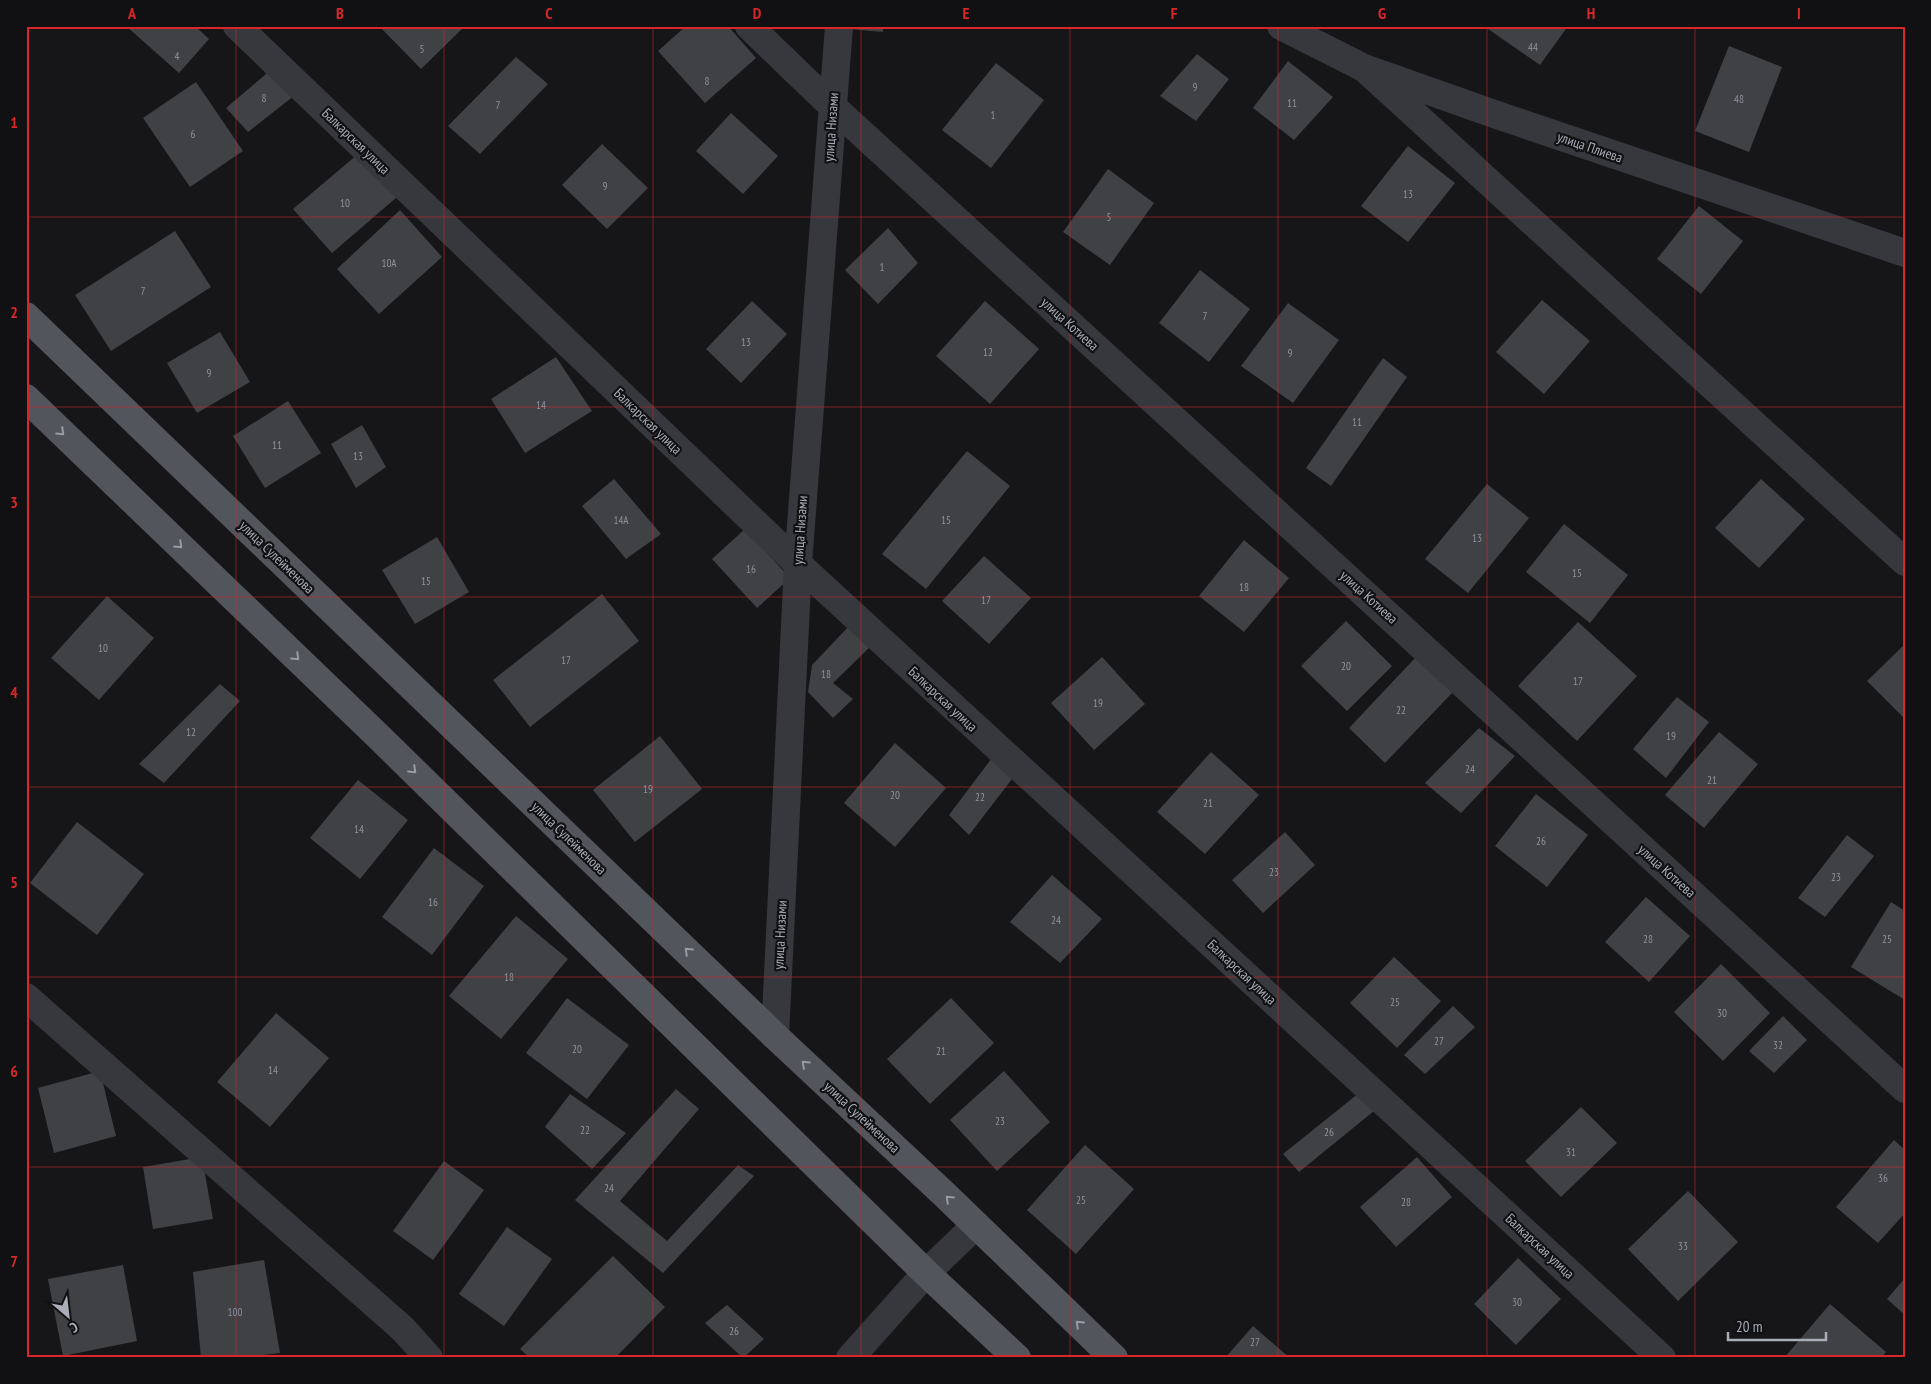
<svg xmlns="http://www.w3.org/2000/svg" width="1931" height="1384" font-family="'PT Sans Narrow',sans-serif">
	<rect width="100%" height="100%" fill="#161618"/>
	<!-- building -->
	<path fill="#404145" d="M126,26H195L209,39L179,73Z
		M383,26H465L421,69L381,28Z
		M686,26H728L756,58L705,103L658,51Z
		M849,26H883V32L849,29Z
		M1489,26H1568L1540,65L1488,29Z
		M1729,46L1782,67L1749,152L1695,131Z
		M1197,54L1229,79L1196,121L1160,96Z
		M516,57L548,84L480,154L448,126Z
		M1288,61L1333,97L1294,140L1253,108Z
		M279,63L304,88L248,132L226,108Z
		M996,63L1044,100L991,168L942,130Z
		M196,82L243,151L190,187L143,118Z
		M731,113L778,156L743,194L696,151Z
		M602,144L648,188L607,229L562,185Z
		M1408,146L1455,183L1408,242L1361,206Z
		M358,154L397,197L332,253L293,209Z
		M1108,169L1154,203L1110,265L1063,232Z
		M1699,206L1743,241L1701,294L1657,259Z
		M400,210L442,257L379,314L337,269Z
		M888,228L918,263L878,304L845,270Z
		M175,231L211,287L111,351L75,295Z
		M1200,270L1250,309L1209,362L1159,323Z
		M1542,300L1590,341L1544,394L1496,352Z
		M752,301L787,334L741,383L706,349Z
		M985,301L1039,349L990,404L936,356Z
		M1288,303L1339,340L1293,403L1241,366Z
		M220,332L250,382L197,413L167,363Z
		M556,357L592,411L525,453L491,399Z
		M1383,358L1407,377L1331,486L1306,468Z
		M288,401L321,453L265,488L233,436Z
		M362,425L386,467L356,488L331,444Z
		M967,451L1010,486L926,589L882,554Z
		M614,479L661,534L626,559L582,506Z
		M1761,479L1805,519L1759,568L1715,528Z
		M1487,484L1529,518L1468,593L1425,559Z
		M1564,524L1628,575L1590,623L1526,572Z
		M745,529L790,578L757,608L712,559Z
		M437,537L469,592L415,624L382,570Z
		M1244,540L1289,578L1244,632L1199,596Z
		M984,556L1031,598L989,644L942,601Z
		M602,594L639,641L530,727L493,680Z
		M107,596L154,638L99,700L51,658Z
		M1346,621L1392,666L1347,711L1301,666Z
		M1578,622L1637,676L1577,741L1518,686Z
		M851,624L873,644L833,683L853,699L833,718L808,692L812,665Z
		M1905,644V715L1903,717L1867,681Z
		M1102,657L1145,704L1094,750L1051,703Z
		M1416,657L1453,692L1385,763L1349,728Z
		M220,684L240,701L164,783L139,764Z
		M1677,697L1709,722L1666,778L1633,749Z
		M1479,728L1515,756L1461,813L1425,783Z
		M1719,732L1758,764L1704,828L1665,795Z
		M660,736L702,789L635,842L593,790Z
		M895,743L946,788L895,847L844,803Z
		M1211,752L1259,795L1205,854L1157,812Z
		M992,758L1012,779L969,835L949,815Z
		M358,780L408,820L360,879L310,838Z
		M1536,794L1588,835L1547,887L1495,846Z
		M77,822L144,874L97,935L30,883Z
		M1285,832L1315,865L1263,913L1232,880Z
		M1847,835L1874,856L1825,917L1798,898Z
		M434,848L484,886L432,955L382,917Z
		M1052,875L1102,919L1060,963L1010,922Z
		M1646,897L1690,936L1649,982L1605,942Z
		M1891,902L1905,911V1000L1851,967Z
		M516,916L568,959L501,1039L449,996Z
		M1394,957L1441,1001L1397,1048L1350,1003Z
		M1721,964L1770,1013L1723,1061L1674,1012Z
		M567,998L629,1045L587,1099L526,1053Z
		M951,998L994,1043L930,1104L887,1059Z
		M1453,1006L1475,1027L1425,1074L1404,1055Z
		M276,1013L329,1058L270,1127L217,1082Z
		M1783,1016L1807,1040L1774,1073L1749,1051Z
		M100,1071L116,1136L54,1153L38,1088Z
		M1004,1071L1050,1122L997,1171L950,1120Z
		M676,1089L699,1109L620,1201L667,1241L738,1165L754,1176L663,1273L575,1200Z
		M1359,1093L1374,1111L1299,1172L1283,1154Z
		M570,1094L626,1133L592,1169L545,1127Z
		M1581,1107L1617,1143L1561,1197L1525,1161Z
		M1894,1140L1905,1150V1213L1878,1243L1836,1207Z
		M1085,1145L1134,1189L1076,1254L1027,1210Z
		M202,1157L213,1219L153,1229L143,1167Z
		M1417,1157L1452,1197L1396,1247L1360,1207Z
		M444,1161L484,1190L433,1260L393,1231Z
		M1688,1191L1738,1242L1678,1301L1628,1249Z
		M507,1227L552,1259L504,1326L459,1294Z
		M613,1256L665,1307L615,1358H530L520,1349Z
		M1518,1258L1561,1299L1516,1345L1474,1304Z
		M264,1260L280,1353L236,1358H201L193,1272Z
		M123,1265L137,1341L63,1356L48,1279Z
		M1905,1278V1315L1887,1299Z
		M1830,1304L1886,1352L1881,1358H1784Z
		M727,1305L764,1339L743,1358L705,1323Z
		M1253,1326L1290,1358H1225Z"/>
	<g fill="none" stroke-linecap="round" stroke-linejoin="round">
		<!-- minor -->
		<path stroke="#37383d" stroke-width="28" d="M237,26L798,564L1662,1358
			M749,26L832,106L1905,1089
			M1281,26L1364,68L1497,115L1905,253
			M1364,68L1905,562
			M26,997L403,1329L429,1358
			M775,1036L798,564L839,26
			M850,1358L926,1273L976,1225"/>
		<!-- major -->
		<path stroke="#53555c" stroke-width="28" d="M26,316L775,1036L944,1194L1114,1358
			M26,398L379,737L926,1273L1017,1358"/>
	</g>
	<!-- one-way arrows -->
	<defs><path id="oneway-chevron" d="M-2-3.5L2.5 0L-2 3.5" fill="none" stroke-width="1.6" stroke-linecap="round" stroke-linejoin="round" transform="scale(1.25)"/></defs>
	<g stroke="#979ba6">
		<use href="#oneway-chevron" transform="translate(61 432) rotate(44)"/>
		<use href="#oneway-chevron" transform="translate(179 545) rotate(44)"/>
		<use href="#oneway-chevron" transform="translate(296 657) rotate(44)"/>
		<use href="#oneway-chevron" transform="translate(413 770) rotate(44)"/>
		<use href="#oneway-chevron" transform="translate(688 951) rotate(-136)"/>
		<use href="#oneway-chevron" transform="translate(805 1064) rotate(-137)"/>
		<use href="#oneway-chevron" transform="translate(949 1199) rotate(-136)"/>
		<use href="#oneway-chevron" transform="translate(1079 1324) rotate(-136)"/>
	</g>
	<!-- grid -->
	<path fill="none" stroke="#d62828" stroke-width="1" stroke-opacity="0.55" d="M236,26V1358M444,26V1358M653,26V1358M861,26V1358M1070,26V1358M1278,26V1358M1487,26V1358M1695,26V1358M26,217H1905M26,407H1905M26,597H1905M26,787H1905M26,977H1905M26,1167H1905"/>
	<g text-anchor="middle" stroke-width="4.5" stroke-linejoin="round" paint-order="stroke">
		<!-- number labels -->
		<g font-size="11" fill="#8e929b">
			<text x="1533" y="51">44</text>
			<text x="422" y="53">5</text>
			<text x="177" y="60">4</text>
			<text x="707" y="85">8</text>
			<text x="1195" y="91">9</text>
			<text x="264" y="102">8</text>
			<text x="1739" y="103">48</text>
			<text x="1292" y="107">11</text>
			<text x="498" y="109">7</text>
			<text x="993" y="119">1</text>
			<text x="193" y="138">6</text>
			<text x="605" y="190">9</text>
			<text x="1408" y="198">13</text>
			<text x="345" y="207">10</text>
			<text x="1109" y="221">5</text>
			<text x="389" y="267">10А</text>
			<text x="882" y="271">1</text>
			<text x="143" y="295">7</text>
			<text x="1205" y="320">7</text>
			<text x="746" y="346">13</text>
			<text x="988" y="356">12</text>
			<text x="1290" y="357">9</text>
			<text x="209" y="377">9</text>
			<text x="541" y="409">14</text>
			<text x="1357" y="426">11</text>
			<text x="277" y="449">11</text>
			<text x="358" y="460">13</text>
			<text x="621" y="524">14А</text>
			<text x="946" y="524">15</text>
			<text x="1477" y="542">13</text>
			<text x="751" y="573">16</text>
			<text x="1577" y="577">15</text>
			<text x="426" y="585">15</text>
			<text x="1244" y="591">18</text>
			<text x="986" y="604">17</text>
			<text x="103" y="652">10</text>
			<text x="566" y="664">17</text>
			<text x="1346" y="670">20</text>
			<text x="826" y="678">18</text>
			<text x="1578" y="685">17</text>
			<text x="1098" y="707">19</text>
			<text x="1401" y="714">22</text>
			<text x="191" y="736">12</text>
			<text x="1671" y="740">19</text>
			<text x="1470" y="773">24</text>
			<text x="1712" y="784">21</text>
			<text x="648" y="793">19</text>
			<text x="895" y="799">20</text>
			<text x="980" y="801">22</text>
			<text x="1208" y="807">21</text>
			<text x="359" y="833">14</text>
			<text x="1541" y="845">26</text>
			<text x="1274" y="876">23</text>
			<text x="1836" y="881">23</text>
			<text x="433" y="906">16</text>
			<text x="1056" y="924">24</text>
			<text x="1648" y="943">28</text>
			<text x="1887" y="943">25</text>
			<text x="509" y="981">18</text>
			<text x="1395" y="1006">25</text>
			<text x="1722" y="1017">30</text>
			<text x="1439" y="1045">27</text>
			<text x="1778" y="1049">32</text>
			<text x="577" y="1053">20</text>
			<text x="941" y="1055">21</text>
			<text x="273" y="1074">14</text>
			<text x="1000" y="1125">23</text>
			<text x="585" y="1134">22</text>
			<text x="1329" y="1136">26</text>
			<text x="1571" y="1156">31</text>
			<text x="1883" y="1182">36</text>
			<text x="609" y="1192">24</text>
			<text x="1081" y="1204">25</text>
			<text x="1406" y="1206">28</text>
			<text x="1683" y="1250">33</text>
			<text x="1517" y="1306">30</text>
			<text x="235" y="1316">100</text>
			<text x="734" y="1335">26</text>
			<text x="1255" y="1346">27</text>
		</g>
		<!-- street labels -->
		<g font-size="14" fill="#a8adb8" stroke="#111113">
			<text transform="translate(831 127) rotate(-86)" y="5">улица Низами</text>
			<text transform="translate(356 141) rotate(44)" y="5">Балкарская улица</text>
			<text transform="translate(1590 147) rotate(19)" y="5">улица Плиева</text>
			<text transform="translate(1070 324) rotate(42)" y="5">улица Котиева</text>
			<text transform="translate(648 421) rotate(44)" y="5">Балкарская улица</text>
			<text transform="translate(800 530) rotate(-86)" y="5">улица Низами</text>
			<text transform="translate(277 557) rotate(44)" y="5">улица Сулейменова</text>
			<text transform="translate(1369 597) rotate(42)" y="5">улица Котиева</text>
			<text transform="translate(943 699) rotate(43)" y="5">Балкарская улица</text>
			<text transform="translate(569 838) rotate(44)" y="5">улица Сулейменова</text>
			<text transform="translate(1667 871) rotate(42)" y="5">улица Котиева</text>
			<text transform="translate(780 935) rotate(-87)" y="5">улица Низами</text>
			<text transform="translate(1242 972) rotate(43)" y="5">Балкарская улица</text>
			<text transform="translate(862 1117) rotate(43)" y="5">улица Сулейменова</text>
			<text transform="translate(1540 1246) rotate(43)" y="5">Балкарская улица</text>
		</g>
	</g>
	<!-- border -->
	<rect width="1931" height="1384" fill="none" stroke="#111113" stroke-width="55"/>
	<!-- north arrow -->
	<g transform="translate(68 1316) rotate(152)" stroke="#111113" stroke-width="4" paint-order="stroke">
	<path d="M0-4L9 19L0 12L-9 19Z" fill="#a8adb8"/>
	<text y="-8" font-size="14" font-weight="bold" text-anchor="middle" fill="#a8adb8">С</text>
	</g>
	<!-- scale -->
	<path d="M1728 1332v8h98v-8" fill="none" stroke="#a8adb8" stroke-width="2.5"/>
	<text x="1736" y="1332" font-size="15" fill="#a8adb8" stroke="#111113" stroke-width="4" paint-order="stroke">20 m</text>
	<rect x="28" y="28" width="1876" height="1328" fill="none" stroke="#d62828" stroke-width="2"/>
	<g font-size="16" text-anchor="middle" font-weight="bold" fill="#d62828">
		<text x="132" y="19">A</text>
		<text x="340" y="19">B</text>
		<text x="549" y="19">C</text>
		<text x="757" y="19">D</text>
		<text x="966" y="19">E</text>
		<text x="1174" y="19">F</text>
		<text x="1382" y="19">G</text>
		<text x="1591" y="19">H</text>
		<text x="1799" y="19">I</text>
		<text x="14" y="128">1</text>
		<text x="14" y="318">2</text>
		<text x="14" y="508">3</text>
		<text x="14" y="698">4</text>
		<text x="14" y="888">5</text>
		<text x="14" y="1077">6</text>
		<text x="14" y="1267">7</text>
	</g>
</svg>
